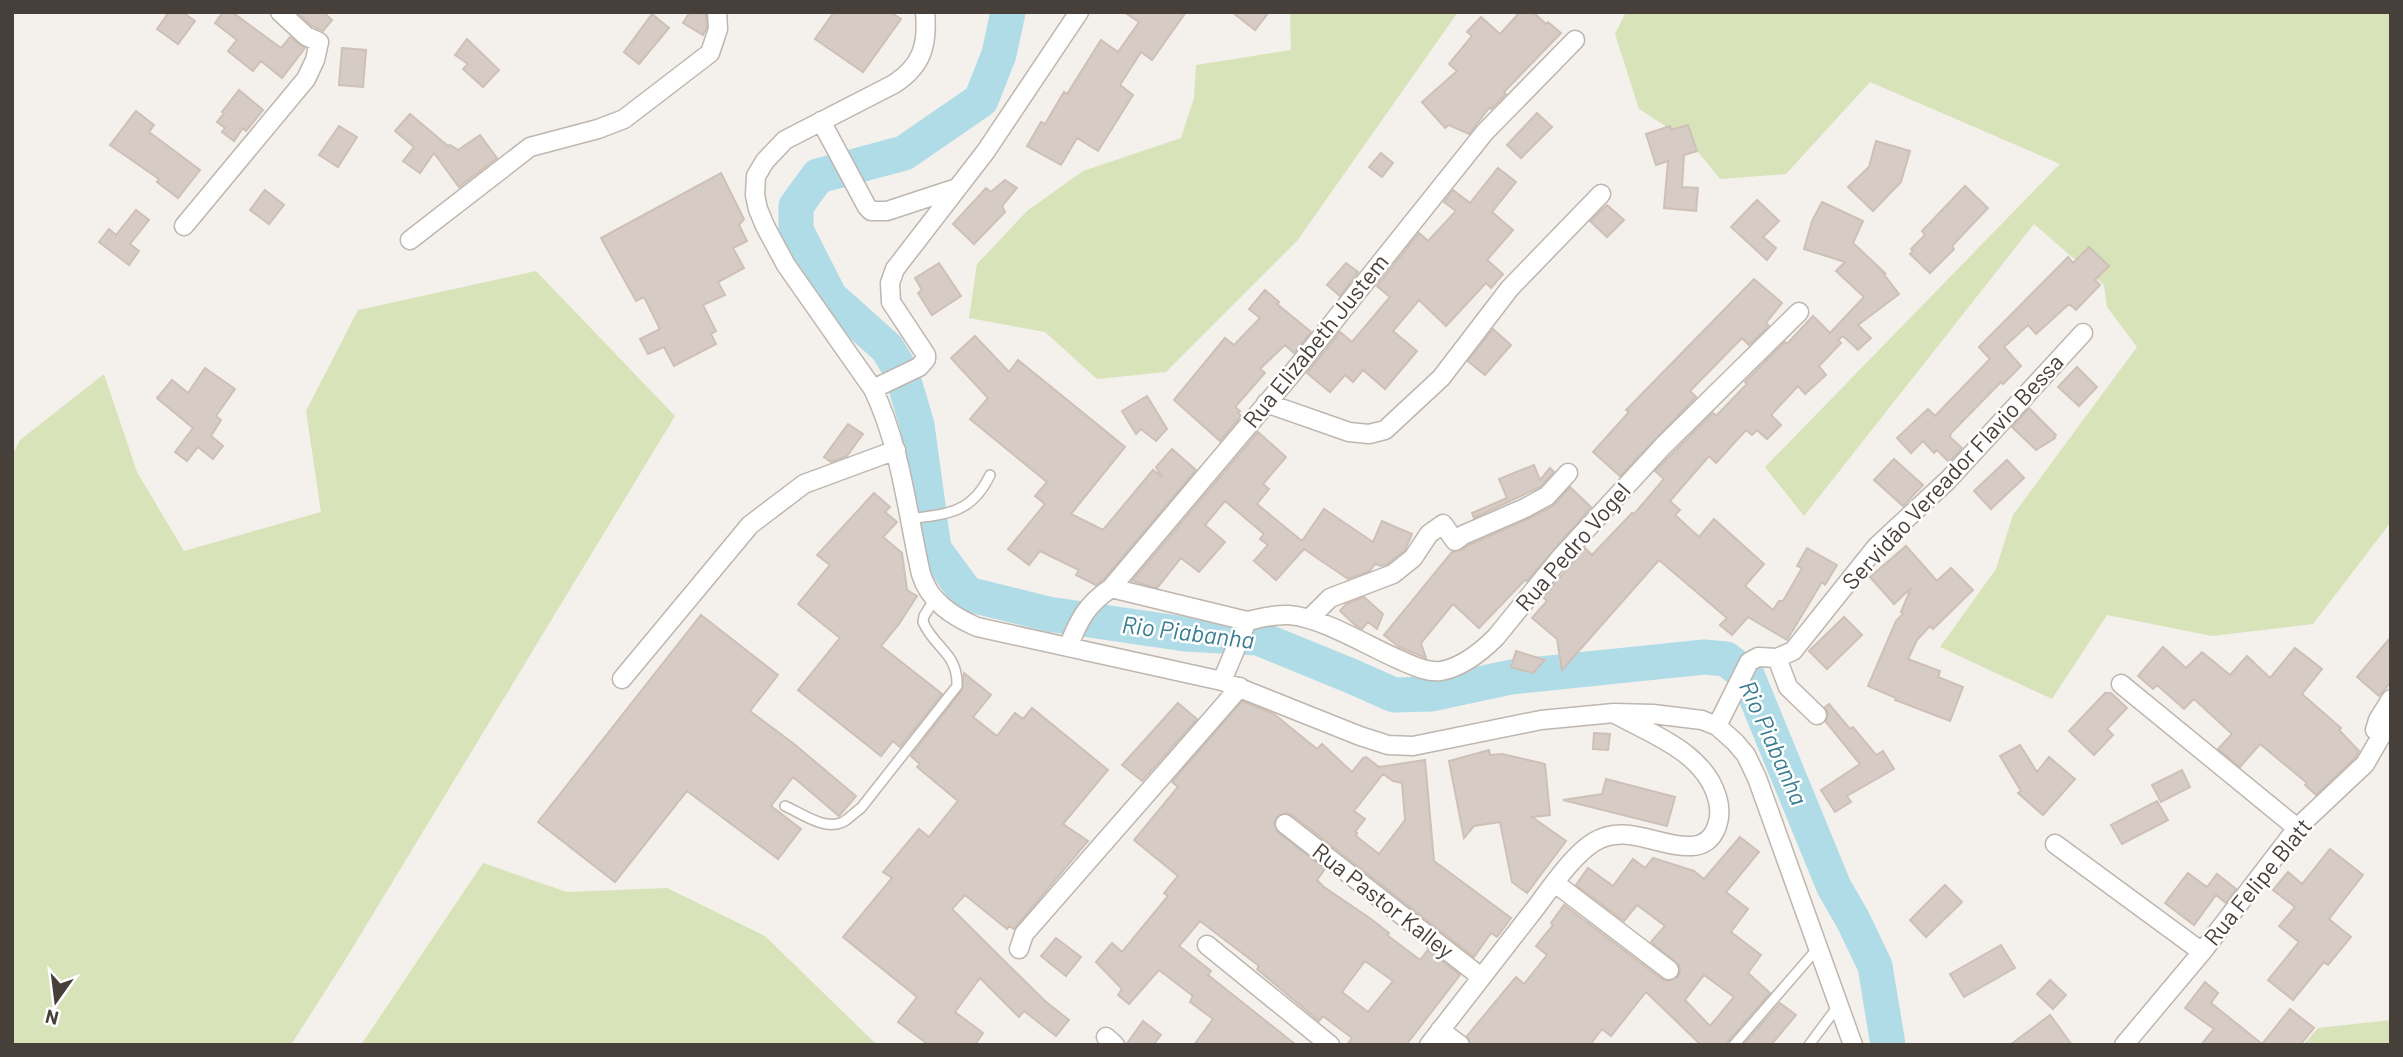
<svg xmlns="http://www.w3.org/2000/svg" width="2403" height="1057" font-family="Barlow,sans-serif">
	<rect width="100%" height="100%" fill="#f4f0eb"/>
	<!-- green -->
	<path fill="#d8e3b9" d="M1290,12H1458L1297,241L1166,372L1097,379L1045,332L969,318L977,264L1027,211L1083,171L1181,138L1194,98L1196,65L1291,50Z
		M1626,12H2391V522L2313,624L2212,636L2107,615L2052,699L1940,647L1996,569L2013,515L2137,347L2107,307L2104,285L2034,224L1804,516L1765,467L2060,164L1870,82L1786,174L1720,179L1690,142L1639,109L1615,34Z
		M536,271L675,416L347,957L291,1045H12V456L20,440L104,374L137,472L184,551L321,512L306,411L358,310Z
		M483,863L567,892L667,888L765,936L877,1045H361Z
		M2391,1020V1045H2303L2318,1028Z"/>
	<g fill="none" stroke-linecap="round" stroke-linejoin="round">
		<!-- river -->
		<path stroke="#b0dce8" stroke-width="35" d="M1008,12L999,54L981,100L904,153L818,176L796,206V230L830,297L887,348L901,371L917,425L934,549L967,594L1048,614L1185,634L1258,638L1351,676L1394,695L1432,694L1511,677L1704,657L1726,659L1747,675L1834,887L1853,920L1875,966L1888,1045"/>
	</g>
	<!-- building -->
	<path fill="#d7ccc5" stroke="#cec0b6" stroke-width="2" fill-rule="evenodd" d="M169,12H182L195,21L178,44L157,29Z
		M223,12H232L281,48L290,37L305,48L282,78L261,61L253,71L228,51L237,40L215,23Z
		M297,12H323L332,20L323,31L312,26Z
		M690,12L706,14L707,27L703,35L683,23Z
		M834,12H890L901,19L863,72L815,39Z
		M1124,12H1186L1152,60L1141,52L1120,85L1133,95L1098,151L1077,138L1061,165L1027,146L1041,122L1045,124L1064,92L1067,94L1101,40L1118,52L1139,22Z
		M1232,12H1269L1255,30Z
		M1520,12H1533L1546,24L1548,22L1561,33L1504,92L1506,94L1491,109L1489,108L1469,134L1449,125L1445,128L1422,102L1457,71L1449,64L1472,36L1467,32L1481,17L1500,34Z
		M652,14L669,28L639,64L624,52Z
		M467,39L499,70L483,87L463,69L468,64L455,55Z
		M342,48L366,50L363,87L339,85Z
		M239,90L263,110L246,131L243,128L234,141L222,132L225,128L217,122L224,113L222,112Z
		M136,111L154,125L149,132L200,170L178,198L157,182L159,179L110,145Z
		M1537,113L1552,127L1521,158L1507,145Z
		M410,114L448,146L450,145L458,150L480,135L497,158L459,187L434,153L420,173L403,161L414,147L395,131Z
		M1688,125L1697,151L1684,155L1682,187L1698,188L1696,211L1664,208L1668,161L1656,165L1646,134L1670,126L1671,130Z
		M339,126L357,137L338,167L319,155Z
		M1876,141L1910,151L1901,182L1873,211L1848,187L1869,167Z
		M1381,153L1393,163L1382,177L1369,167Z
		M1498,168L1516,182L1492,212L1513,230L1487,260L1503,274L1491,288L1486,283L1446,326L1419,300L1393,331L1417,351L1385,389L1363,370L1353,382L1345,375L1330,392L1307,373L1340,332L1352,342L1390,297L1377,286L1419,233L1428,241L1456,211L1444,202L1453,190L1470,203Z
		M721,173L744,219L739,225L747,241L733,248L744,268L718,282L725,295L703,305L716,331L711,334L716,344L674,366L664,347L648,354L640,339L660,329L644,297L636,301L601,238Z
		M1005,180L1017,188L1002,206L1005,212L974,244L953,224L986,188L991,192Z
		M1965,186L1988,208L1952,246L1954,249L1930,273L1910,254L1913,251L1911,249L1925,235L1922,231Z
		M265,190L284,205L269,224L250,210Z
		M1757,200L1779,221L1763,237L1776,248L1767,260L1731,227Z
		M1822,202L1863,221L1853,243L1886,274L1883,273L1899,294L1858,325L1871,338L1858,350L1843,336L1838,340L1841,343L1819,366L1826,375L1805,394L1798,386L1771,415L1781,425L1767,439L1757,430L1752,435L1746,430L1716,463L1709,456L1670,501L1680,510L1675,515L1699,537L1714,519L1764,564L1745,586L1773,610L1779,601H1783L1802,568L1797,566L1807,548L1837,565L1825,585L1822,582L1787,640L1748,617L1732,635L1720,625L1727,618L1659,560L1562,670L1557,639L1532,618L1547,601L1543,597L1585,548L1592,555L1632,513L1634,514L1664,479L1655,471L1713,413L1716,416L1747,384L1745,382L1785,342L1787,344L1813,316L1830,333L1864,297L1836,271L1845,262L1804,249L1812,221Z
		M1607,205L1624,220L1607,237L1590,221Z
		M136,210L149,220L130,244L139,251L129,265L99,242L109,229L116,235Z
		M2089,247L2109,266L2095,280L2100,285L2076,310L2069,304L2036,334L2028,325L2004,347L2021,366L2003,384L2001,382L1951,433L1950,437L1962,448L1949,462L1937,450L1934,453L1923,441L1911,453L1897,438L1928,409L1935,416L1990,359L1979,347L2068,257L2073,263Z
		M939,263L961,296L932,315L918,293L922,290L915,278Z
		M1346,263L1358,272L1340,296L1327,285Z
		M1754,279L1782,303L1766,323L1769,326L1749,345L1742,338L1690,391L1696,397L1620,476L1593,452L1629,412L1626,410Z
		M1265,290L1279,302L1277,304L1311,332L1294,353L1285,345L1260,369L1265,373L1235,407L1240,411L1238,413L1241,416L1220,441L1174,400L1225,338L1234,345L1260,318L1249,309Z
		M1493,329L1511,345L1485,375L1468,361Z
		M975,336L1009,372L1018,360L1125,447L1071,514L1103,530L1153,470L1162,477L1156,467L1172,449L1196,470L1104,579L1096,585L1076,575L1079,570L1040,551L1029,565L1008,549L1045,504L1035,496L1047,482L970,419L988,398L951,358Z
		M2077,367L2097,387L2079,406L2058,387Z
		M205,368L235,389L216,416L221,420L211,436L223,446L213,459L198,447L187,461L175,452L193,428L157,398L172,380L188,393Z
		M1147,396L1167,429L1156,441L1141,429L1136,434L1122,411Z
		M2029,408L2056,435L2054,437L2055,438L2036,450L2012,427Z
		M848,424L863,434L847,456L831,462L824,457Z
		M1258,432L1286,457L1263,484L1269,489L1257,504L1302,541L1324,509L1373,542L1382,521L1412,534L1405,550L1387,564L1381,566L1375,564L1370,571L1348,579L1304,549L1276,580L1254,561L1268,545L1260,539L1264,534L1225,501L1205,525L1225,542L1199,572L1181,558L1157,588L1132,581Z
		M1894,459L1923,485L1903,506L1874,480Z
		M2007,460L2024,478L1991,509L1974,491Z
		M1534,465L1540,480L1550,468L1554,472L1540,487L1474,518L1472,513L1507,498L1499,479Z
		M1570,487L1591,507L1527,581L1525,580L1479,628L1453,604L1421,643L1426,658L1399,647L1384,635L1452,552L1461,550L1469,545L1530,518L1553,506Z
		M874,493L890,507L885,512L897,522L883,537L902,553L907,590L917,596L899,624L881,646L942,694L900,747L893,741L881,756L798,690L840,638L798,604L830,565L817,555Z
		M1906,546L1937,581L1951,568L1973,590L1933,629L1930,626L1917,640L1908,659L1940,671L1938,677L1963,687L1950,721L1895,700L1896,698L1868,686L1896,621L1903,614L1901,612L1911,588L1894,604L1870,577Z
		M1364,597L1383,614L1377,629L1368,622L1362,629L1356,626L1340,611L1346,604Z
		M701,615L778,675L750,711L794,744L856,796L839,816L793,777L771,806L801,829L778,859L687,791L615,882L538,822Z
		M1844,617L1862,635L1827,669L1809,651Z
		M2391,637V682L2379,696L2357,677Z
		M2163,647L2186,668L2202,652L2230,675L2247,656L2270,678L2295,648L2322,669L2302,694L2341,728L2339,730L2359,751L2356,757L2316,795L2305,785L2307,783L2260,744L2240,767L2218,749L2232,734L2194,699L2184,709L2157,685L2153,689L2138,676Z
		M1516,651L1545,660L1533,673L1511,667Z
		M964,673L991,695L973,717L997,736L1015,713L1023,719L1032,708L1108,770L1063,824L1088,841L1014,929L1009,926L1007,929L965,895L952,909L1045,1001L1069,1020L1056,1036L1024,1011L1019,1017L980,978L955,1012L983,1033L975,1045H929L898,1022L917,997L843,937L892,878L883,872L919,829L929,837L958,801L917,767L920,764L911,756L962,690Z
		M2105,693H2111L2127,708L2107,729L2113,735L2094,755L2069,731Z
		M1242,701L1274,714L1317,749L1322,744L1352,772L1363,758L1366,757L1379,767L1425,760L1434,861L1511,918L1497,937L1491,933L1474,957L1292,815L1286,813L1277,817L1274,823L1278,832L1325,869L1317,880L1324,887L1371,919L1389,933L1387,935L1420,960L1428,950L1460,975L1406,1045H1347L1352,1038L1323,1016L1319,1021L1302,1007L1257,969L1259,966L1200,921L1179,946L1211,971L1208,975L1296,1045H1194L1213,1019L1190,1002L1193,996L1159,970L1129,1004L1118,995L1122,989L1096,962L1112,943L1122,952L1168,896L1164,893L1178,876L1134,840L1178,787L1172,782ZM1383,774L1393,781L1402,783L1405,820L1379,854L1356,836L1357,833L1355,832L1365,819L1354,811ZM1365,961L1393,981L1368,1012L1342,992Z
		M1178,703L1197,719L1142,781L1122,765Z
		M1829,704L1850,729L1853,727L1876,755L1883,751L1894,769L1847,796L1851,802L1835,812L1821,790L1860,764L1826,722L1828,713L1825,707Z
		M1594,733L1610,734L1608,750L1593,749Z
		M2020,745L2037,772L2049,757L2075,779L2043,815L2018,793L2021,791L2000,756Z
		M1489,750L1490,755L1502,754L1545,764L1550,815L1532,817L1566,841L1527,893L1512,882L1500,822L1474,826L1464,838L1449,761Z
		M2182,770L2190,787L2161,802L2152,785Z
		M1606,779L1675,797L1667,826L1563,800L1602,794Z
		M2157,801L2168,820L2122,844L2111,825Z
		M1740,837L1759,852L1726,892L1748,909L1731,932L1761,955L1748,973L1770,993L1725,1045H1701L1646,992L1611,1036L1602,1029L1590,1045H1471L1467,1036L1516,977L1524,984L1547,955L1536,946L1553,925L1551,923L1564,905L1662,979L1668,981L1678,977L1680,971L1679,965L1651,942L1665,926L1637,905L1624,921L1576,885L1588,868L1613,886L1633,859L1645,868L1653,858L1694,871L1704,879ZM1704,975L1734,997L1710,1026L1685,1000Z
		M2330,849L2363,875L2329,919L2351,937L2328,965L2324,962L2293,1000L2268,980L2299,942L2279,926L2295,907L2273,890L2288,872L2302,884Z
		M2188,873L2207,887L2217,874L2236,889L2226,903L2216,895L2194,925L2165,903Z
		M1945,885L1962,902L1926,937L1910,920Z
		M1056,938L1081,957L1066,976L1041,956Z
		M2001,945L2015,968L1964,997L1950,974Z
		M2050,980L2066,995L2053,1009L2037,994Z
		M2205,982L2218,993L2211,1003L2262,1044L2290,1009L2314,1028L2300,1045H2201L2214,1029L2185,1008Z
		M1780,1003L1796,1015L1771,1045L1744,1044Z
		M2050,1015L2072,1045H2010Z
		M1143,1021L1161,1035L1153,1045H1126Z"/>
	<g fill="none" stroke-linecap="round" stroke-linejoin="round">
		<defs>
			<path id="service" d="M909,519C948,514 972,513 990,475
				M785,806C801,813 825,831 843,822C849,819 855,812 861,808L957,686C958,653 935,649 923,622L924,616L934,600
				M1734,1045L1817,949
				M1809,1045L1838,1006"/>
			<path id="minor" d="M925,12C928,45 922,66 894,84L785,140L765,161L756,176L755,195L758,209L765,226L786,265L873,389C901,447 907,512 921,574C929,601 952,616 977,627L1222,681L1360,736L1388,745L1413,746L1541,720L1614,713L1653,714L1702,720L1717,726L1735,742L1746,755L1757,778L1853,1045
				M821,121L867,207L871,211H887L957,188
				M184,226L306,79L315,60L319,42L306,36L280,12
				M410,240L530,147L598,129L624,119L710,53L718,29L717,12
				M873,389L919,367L926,359V355L891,302L890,283L895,269L986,151L1079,12
				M1266,403L1349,432L1369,434L1385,430L1441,378L1510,288L1601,194
				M1111,588L1247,621C1261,618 1275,614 1289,615C1324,618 1367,646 1400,660C1412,665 1427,673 1441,671C1463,667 1481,652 1496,637L1561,557L1663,446L1799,312
				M1309,619L1330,598L1393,574L1413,558L1429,534L1443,524L1455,541L1463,535L1525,508L1547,496L1568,473
				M1068,647C1079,620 1086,605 1111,588L1290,376L1485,132L1575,40
				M1777,658L1788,687L1817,715
				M622,679L750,525L804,484L896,450
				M1222,681L1247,621
				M2121,684L2297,828
				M1717,726L1749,662L1758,657L1777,658L1793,651L1876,547L1948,480L2083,333
				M2375,730L2378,720L2391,699
				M1285,824L1481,977
				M2055,844L2202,952
				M1555,883L1669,970
				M1207,945L1330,1045
				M1019,949L1024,934L1240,687
				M1440,1030L1460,1045
				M1106,1037L1115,1045
				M1429,1045C1465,999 1501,952 1537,906C1552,886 1573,855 1594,842C1626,822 1659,848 1692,846C1717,845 1723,816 1717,797C1704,753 1654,735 1617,715
				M2124,1045L2202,952L2297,828L2365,764L2391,719"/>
		</defs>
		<!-- service casing -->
		<use href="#service" stroke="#beb6af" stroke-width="12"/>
		<!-- minor casing -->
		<use href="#minor" stroke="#beb6af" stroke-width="21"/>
		<!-- service -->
		<use href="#service" stroke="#fff" stroke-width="9"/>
		<!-- minor -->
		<use href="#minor" stroke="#fff" stroke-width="18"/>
	</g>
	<g text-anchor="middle" stroke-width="5" stroke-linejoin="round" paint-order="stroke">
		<!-- street labels -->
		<g font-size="23" fill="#473f3a" stroke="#fff">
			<text transform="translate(1316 341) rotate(-51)" y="8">Rua Elizabeth Justem</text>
			<text transform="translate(1953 472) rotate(-47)" y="8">Servidão Vereador Flavio Bessa</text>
			<text transform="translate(1573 547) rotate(-49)" y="8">Rua Pedro Vogel</text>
			<text transform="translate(2258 882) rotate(-51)" y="8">Rua Felipe Blatt</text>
			<text transform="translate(1383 901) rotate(38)" y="8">Rua Pastor Kalley</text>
		</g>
		<!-- water labels -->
		<g font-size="24" font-style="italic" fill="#387c90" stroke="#fff">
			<text transform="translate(1188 633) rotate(7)" y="8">Rio Piabanha</text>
			<text transform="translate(1773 743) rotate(66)" y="8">Rio Piabanha</text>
		</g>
	</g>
	<!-- border -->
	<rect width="2403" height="1057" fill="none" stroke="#473f3a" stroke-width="28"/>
	<!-- north arrow -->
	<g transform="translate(56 1001) rotate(194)" stroke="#ffffff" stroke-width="5" paint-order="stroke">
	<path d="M0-5L12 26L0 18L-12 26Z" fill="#473f3a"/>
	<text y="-10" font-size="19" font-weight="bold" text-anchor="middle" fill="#473f3a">N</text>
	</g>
</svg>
